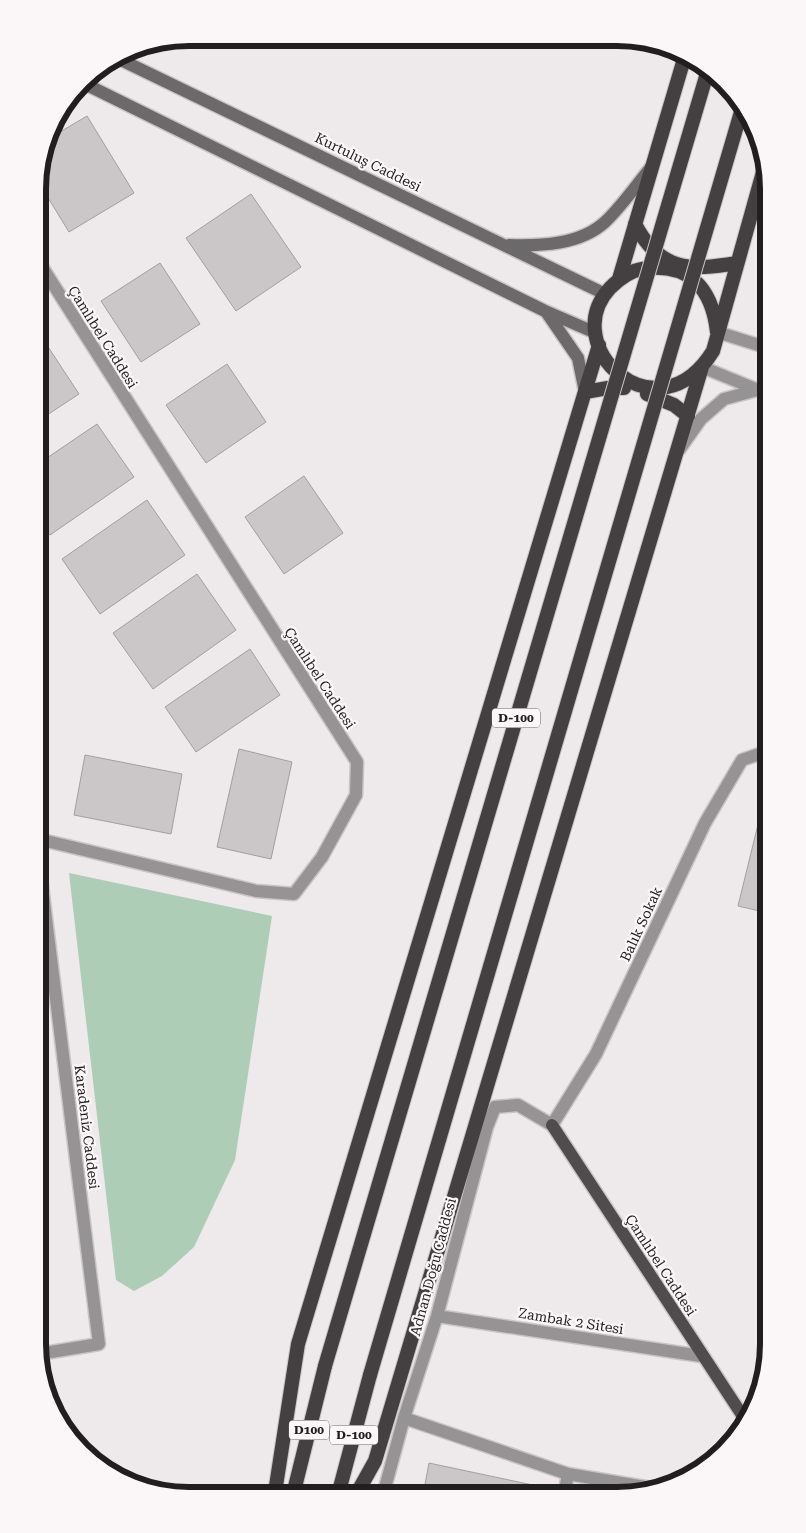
<svg xmlns="http://www.w3.org/2000/svg" width="806" height="1533" font-family="'Roboto Serif',serif">
	<rect width="100%" height="100%" fill="#eee9eb"/>
	<!-- green -->
	<path fill="#adcdb7" d="M69,873L272,916L235,1160L194,1247L162,1276L134,1291L116,1280Z"/>
	<!-- building -->
	<path fill="#cbc6c8" stroke="#a39ea0" d="M87,116L134,193L69,232L39,183V169L48,139Z
		M251,194L301,267L236,311L186,238Z
		M160,263L200,324L141,362L101,301Z
		M39,333L79,394L38,421Z
		M227,364L266,422L206,463L166,405Z
		M97,424L134,477L50,535L38,519V464Z
		M304,476L343,533L284,574L245,517Z
		M147,500L185,555L100,614L62,559Z
		M197,574L236,630L153,689L113,633Z
		M250,649L280,695L196,752L165,707Z
		M239,749L292,762L271,859L217,847Z
		M85,755L182,774L171,834L74,815Z
		M763,804L768,805V913L738,906Z
		M429,1463L542,1487L541,1495H423Z"/>
	<g fill="none" stroke-linecap="round" stroke-linejoin="round">
		<defs>
			<path id="minor" d="M38,854L99,1344L39,1354
				M437,1316L701,1356
				M404,1418L568,1474L657,1489
				M383,1495L404,1418L437,1316L487,1127L495,1107L518,1105L552,1125L596,1054L705,823L742,760L768,751
				M564,1495L568,1474"/>
			<path id="tertiary" d="M763,178L768,235
				M717,332L768,348
				M702,367L768,394
				M679,450L701,419L724,399L757,390
				M38,839L256,891L294,894L322,857L356,795L357,762L39,262"/>
			<path id="secondary" d="M117,58L605,294
				M83,83L545,311L596,333
				M509,245C540,246 580,245 605,222C622,206 637,184 652,166
				M547,313L578,358L585,392"/>
			<path id="primary" d="M552,1125L746,1421"/>
			<path id="trunk" d="M635,224C659,271 690,271 737,263
				M619,279L684,59
				M717,332C712,287 688,262 642,269C629,271 619,279 610,288C556,346 657,441 713,351L765,165
				M585,392L608,388H624
				M647,394L674,405L688,416
				M278,1494L276,1486L298,1344L599,345
				M293,1495L325,1366
				M338,1495L370,1375
				M356,1495L375,1461L702,367"/>
		</defs>
		<!-- minor casing -->
		<use href="#minor" stroke="#c9c4c6" stroke-width="15"/>
		<!-- tertiary casing -->
		<use href="#tertiary" stroke="#c9c4c6" stroke-width="15"/>
		<!-- secondary casing -->
		<use href="#secondary" stroke="#c9c4c6" stroke-width="15"/>
		<!-- primary casing -->
		<use href="#primary" stroke="#c9c4c6" stroke-width="15"/>
		<!-- trunk casing -->
		<use href="#trunk" stroke="#c9c4c6" stroke-width="16"/>
		<!-- minor -->
		<use href="#minor" stroke="#959394" stroke-width="12"/>
		<!-- tertiary -->
		<use href="#tertiary" stroke="#959394" stroke-width="12"/>
		<!-- secondary -->
		<use href="#secondary" stroke="#6c696a" stroke-width="12"/>
		<!-- primary -->
		<use href="#primary" stroke="#504c4e" stroke-width="12"/>
		<!-- trunk -->
		<use href="#trunk" stroke="#444042" stroke-width="14"/>
		<defs>
			<path id="trunk-bridge" d="M325,1366L708,70
				M370,1375L741,112"/>
		</defs>
		<!-- trunk-bridge casing -->
		<use href="#trunk-bridge" stroke="#c9c4c6" stroke-width="16" stroke-linecap="butt"/>
		<!-- trunk-bridge -->
		<use href="#trunk-bridge" stroke="#444042" stroke-width="14"/>
	</g>
	<g text-anchor="middle" stroke-width="4.5" stroke-linejoin="round" paint-order="stroke">
		<!-- shield labels -->
		<g fill="#fbf7f8" stroke="#625f60" stroke-width="1">
			<rect x="492" y="708.5" width="48" height="19" rx="4"/>
			<rect x="289" y="1420.5" width="40" height="19" rx="4"/>
			<rect x="330" y="1425.5" width="48" height="19" rx="4"/>
		</g>
		<g font-size="12" font-weight="bold" fill="#201e1f">
			<text x="516" y="722">D-100</text>
			<text x="309" y="1434">D100</text>
			<text x="354" y="1439">D-100</text>
		</g>
		<!-- street labels -->
		<g font-size="14" fill="#201e1f" stroke="#fbf7f8">
			<text transform="translate(368 162) rotate(26)" y="5">Kurtuluş Caddesi</text>
			<text transform="translate(103 337) rotate(58)" y="5">Çamlıbel Caddesi</text>
			<text transform="translate(320 678) rotate(57)" y="5">Çamlıbel Caddesi</text>
			<text transform="translate(641 924) rotate(-65)" y="5">Balık Sokak</text>
			<text transform="translate(87 1127) rotate(83)" y="5">Karadeniz Caddesi</text>
			<text transform="translate(661 1265) rotate(57)" y="5">Çamlıbel Caddesi</text>
			<text transform="translate(433 1267) rotate(-75)" y="5">Adnan Doğu Caddesi</text>
			<text transform="translate(571 1321) rotate(9)" y="5">Zambak 2 Sitesi</text>
		</g>
	</g>
	<!-- crop -->
	<path d="M0 0H806V1533H0ZM189 46H617A143 143 0 0 1 760 189V1344A143 143 0 0 1 617 1487H189A143 143 0 0 1 46 1344V189A143 143 0 0 1 189 46Z" fill="#fbf7f8" fill-rule="evenodd"/>
	<path fill="none" stroke="#201e1f" stroke-width="6" d="M189 46H617A143 143 0 0 1 760 189V1344A143 143 0 0 1 617 1487H189A143 143 0 0 1 46 1344V189A143 143 0 0 1 189 46Z"/>
</svg>
